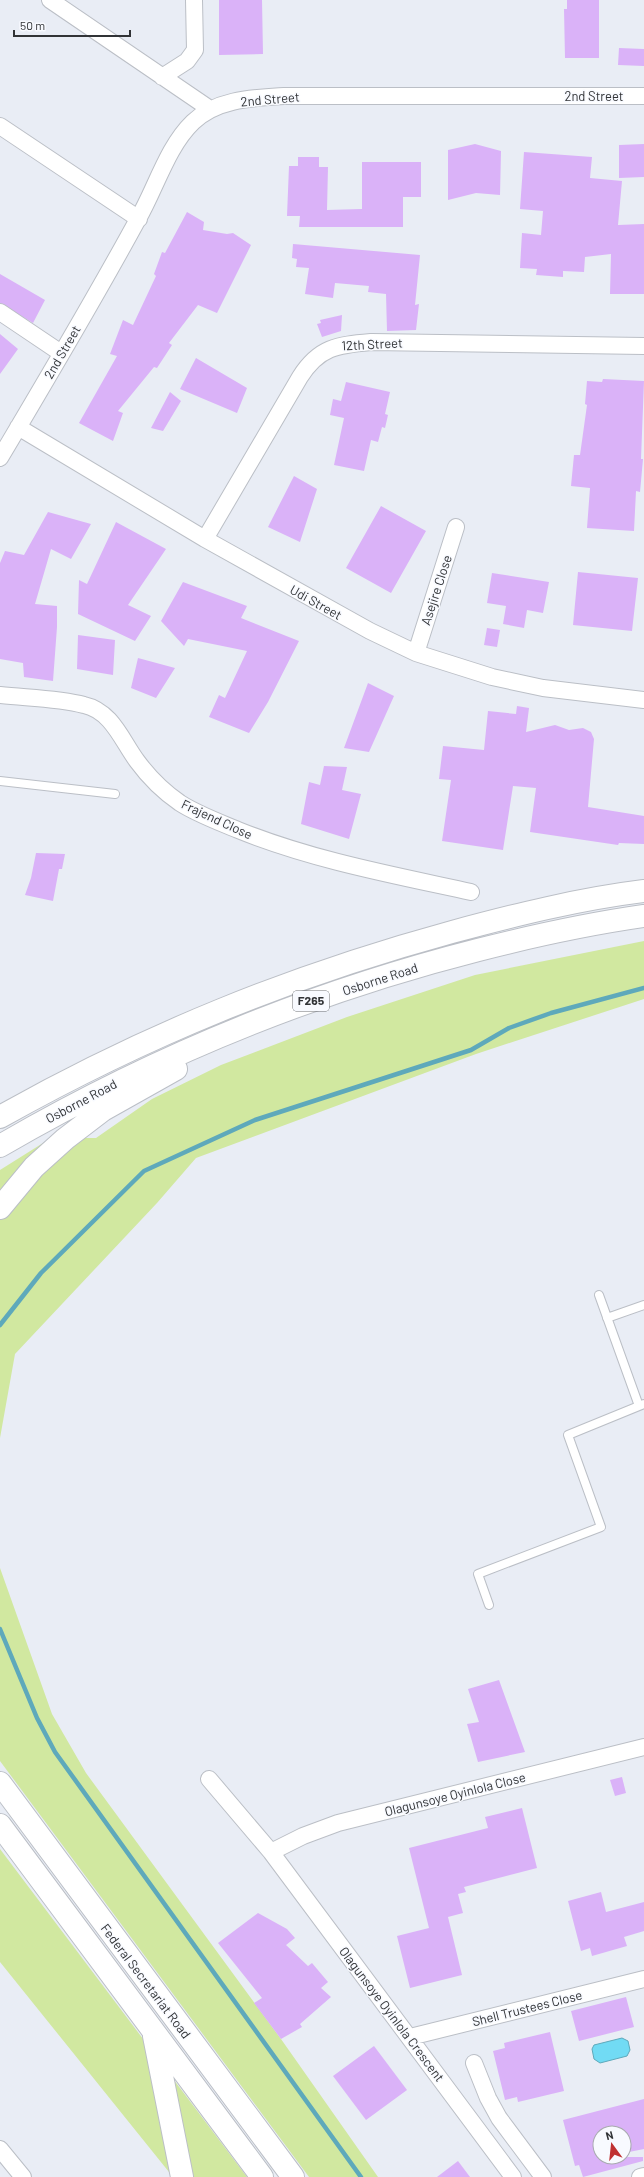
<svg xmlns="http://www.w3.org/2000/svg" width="644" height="2177" font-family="Barlow,sans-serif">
	<rect width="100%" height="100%" fill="#e9edf5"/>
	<!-- green -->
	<path fill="#d1e8a0" d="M644,941V999L476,1054L196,1158L157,1203L15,1354L0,1438V1170L51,1138H96L152,1099L221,1065L347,1017L475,975Z
		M0,1568L52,1714L86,1773L281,2039L378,2177H309L0,1761Z
		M0,1849L247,2177H173L0,1962Z"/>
	<!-- water -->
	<path fill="#71dbf4" stroke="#5ea9bb" d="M622,2038L628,2041L630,2050L627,2056L600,2063L594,2059L592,2049L594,2045Z"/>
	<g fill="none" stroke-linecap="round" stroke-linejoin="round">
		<!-- stream -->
		<path stroke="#5ea9bb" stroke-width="4.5" d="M0,1325L41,1273L144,1171L255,1120L471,1050L509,1028L551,1013L644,988
			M0,1629L37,1718L55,1752L361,2177"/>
	</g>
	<!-- building -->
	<path fill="#dab2f8" d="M219,0H262L263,54L219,55Z
		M567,0H599V58H565L564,9H567Z
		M619,48L644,49V66L618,65Z
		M475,144L501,151L500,195L476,193L448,200V150Z
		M644,144V177L619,178V145Z
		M524,152L592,157L590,178L622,181L618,225L644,224V294H610L611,254L585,257L584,272L563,271V277L536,275L537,269L520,268L522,233L541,235L543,211L520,209Z
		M298,157H319V167H328L327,210L362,209V162H421V197H403V227H299L300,216H287L289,166H298Z
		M187,212L204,222L203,230L227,234L233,233L251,245L217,313L198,305L169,343L172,345L157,368L154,367L118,411L123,413L113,441L79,423L117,356L110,354L123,320L133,325L156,276L154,274L162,252L165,253Z
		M293,244L420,255L415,305L419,304L416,330L387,331L386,294L368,292L369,286L335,283L333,298L305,294L309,268L296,267L297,259L292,258Z
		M0,274L45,300L33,323L0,303Z
		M342,315L341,331L322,337L317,324L321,323L320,320Z
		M0,334L18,349L0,374Z
		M196,358L247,388L237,413L180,389Z
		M603,379L644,381L641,459H643L640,492L636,491L634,531L587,528L590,488L571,486L574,455H580L587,405L585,404L587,381L602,382Z
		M346,382L390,392L385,414L388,415L385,428L382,427L378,442L371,440L364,471L334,465L344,418L330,415L333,399L341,401Z
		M170,392L181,401L163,431L151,428Z
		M294,476L317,489L300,542L268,527Z
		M381,506L426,531L391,593L346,568Z
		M48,512L91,524L71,559L51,549L35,604L57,606V627L53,681L24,677L23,663L0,659V563L5,551L24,555Z
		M116,522L166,549L128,605L151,616L135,641L78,614L79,580L87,584Z
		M578,572L638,578L632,631L573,625Z
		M492,573L549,582L543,613L527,610L524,628L503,624L506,606L487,603Z
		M183,582L247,606L241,618L299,641L268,702L249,733L209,717L219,695L225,698L247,651L188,639L184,646L161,621Z
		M487,628L500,630L497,647L484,645Z
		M78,635L115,640L113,675L77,669Z
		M138,658L175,668L156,698L131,688Z
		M368,683L394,696L369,752L344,748Z
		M517,706L529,708L526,732L555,725L569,730L583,728L591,732L594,739L588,807L644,816V844L619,843L618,845L530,832L536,788L513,786L503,850L442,841L451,780L439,779L443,746L484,750L488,711L516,714Z
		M324,766L347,767L342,790L361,794L349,839L301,824L309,782L320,785Z
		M36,853L65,854L62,869H59L53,901L25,895L31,878Z
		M499,1680L525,1752L478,1762L467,1724L479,1722L468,1689Z
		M622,1777L626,1793L615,1796L610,1780Z
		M522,1808L537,1868L464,1887L466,1892L458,1894L463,1913L448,1917L462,1975L410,1988L397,1936L429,1928L409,1848L488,1828L485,1817Z
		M601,1892L606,1912L644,1902V1931L624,1937L627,1946L592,1956L590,1948L581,1951L568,1901Z
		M258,1913L287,1929L295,1938L286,1945L308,1966L312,1963L328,1982L321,1988L331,1997L300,2024L302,2027L281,2039L254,2003L262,1998L218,1943Z
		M626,1997L634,2027L579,2041L571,2011Z
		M550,2032L564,2091L518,2102L517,2097L505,2100L493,2051L505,2048L504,2043Z
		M374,2046L407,2090L366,2120L333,2076Z
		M644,2099V2149L624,2153V2133H600V2157H643V2161L583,2177L579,2165L575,2166L563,2120Z
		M458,2161L470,2177H437Z"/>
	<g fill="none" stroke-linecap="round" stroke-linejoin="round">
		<defs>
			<path id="service" d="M0,781L115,794
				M599,1295L639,1406
				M607,1318L644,1305
				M489,1605L478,1574L601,1527L568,1435L644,1404"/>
			<path id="minor" d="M50,0L210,109
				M162,77L187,61L195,50L194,0
				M0,126L139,219
				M0,312L61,353
				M18,427L205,539L370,631L416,653L492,677L543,688L644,700
				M0,458C47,379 94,300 138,219C156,188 167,147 193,122C217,99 252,98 284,96H644
				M205,539L300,377C319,347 337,345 371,342L644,346
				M416,653L456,527
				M0,695C27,698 58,698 84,705C112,711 122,741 137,761C148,776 164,792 180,803C197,814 219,822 238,830C312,860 393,875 471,892
				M209,1779L271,1852L513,2177
				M271,1852L303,1836L338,1823L644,1747
				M410,2037L644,1979
				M474,2063L488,2098L499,2118L543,2177
				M0,2149L23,2177
				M640,2177L644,2176"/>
			<path id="secondary" d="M0,1783L293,2177
				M0,1825L262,2177
				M154,2036L182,2177"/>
			<path id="primary" d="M0,1117C146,1035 291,976 452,932C515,915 579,899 644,891
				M0,1146C151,1058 309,993 478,950C533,936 588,924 644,916
				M0,1208L34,1167L65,1139L103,1110L176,1069"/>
		</defs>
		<!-- service casing -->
		<use href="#service" stroke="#bbbfc6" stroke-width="10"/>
		<!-- minor casing -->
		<use href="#minor" stroke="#bbbfc6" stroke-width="18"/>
		<!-- secondary casing -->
		<use href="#secondary" stroke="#bbbfc6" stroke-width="24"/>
		<!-- primary casing -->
		<use href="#primary" stroke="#bbbfc6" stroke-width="24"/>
		<!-- service -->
		<use href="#service" stroke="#fff" stroke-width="8"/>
		<!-- minor -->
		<use href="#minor" stroke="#fff" stroke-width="16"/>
		<!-- secondary -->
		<use href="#secondary" stroke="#fff" stroke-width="22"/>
		<!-- primary -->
		<use href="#primary" stroke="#fff" stroke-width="22"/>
	</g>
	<g text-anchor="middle" stroke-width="3" stroke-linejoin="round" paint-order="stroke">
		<!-- shield labels -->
		<rect fill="#f8faff" stroke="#6d6f72" stroke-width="1" x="293" y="991" width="36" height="20" rx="3"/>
		<g font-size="12" font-weight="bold" fill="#313336">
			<text x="311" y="1005">F265</text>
		</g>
		<!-- street labels -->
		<g font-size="13" fill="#313336" stroke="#f8faff">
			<text x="594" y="101">2nd Street</text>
			<text transform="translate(270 99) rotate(-5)" y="5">2nd Street</text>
			<text transform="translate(372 344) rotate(-3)" y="5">12th Street</text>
			<text transform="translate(62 352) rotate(-60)" y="5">2nd Street</text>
			<text transform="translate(436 590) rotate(-72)" y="5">Asejire Close</text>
			<text transform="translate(316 602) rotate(29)" y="5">Udi Street</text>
			<text transform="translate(217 819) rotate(25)" y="5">Frajend Close</text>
			<text transform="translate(380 979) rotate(-18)" y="5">Osborne Road</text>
			<text transform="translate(81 1101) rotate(-28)" y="5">Osborne Road</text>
			<text transform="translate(455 1794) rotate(-14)" y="5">Olagunsoye Oyinlola Close</text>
			<text transform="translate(146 1981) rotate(53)" y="5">Federal Secretariat Road</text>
			<text transform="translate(527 2008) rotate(-14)" y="5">Shell Trustees Close</text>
			<text transform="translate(392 2014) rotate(53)" y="5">Olagunsoye Oyinlola Crescent</text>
		</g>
	</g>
	<!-- north arrow -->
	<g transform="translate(612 2145) rotate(345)"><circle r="19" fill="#f8faff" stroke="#a8aaaf"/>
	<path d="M0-3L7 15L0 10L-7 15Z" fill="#c03131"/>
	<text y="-6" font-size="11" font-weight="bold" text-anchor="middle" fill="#313336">N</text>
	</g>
	<!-- scale -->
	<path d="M14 30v6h116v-6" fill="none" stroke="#313336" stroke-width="2"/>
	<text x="20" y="30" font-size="12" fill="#313336" stroke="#f8faff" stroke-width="3" paint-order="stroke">50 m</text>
</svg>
